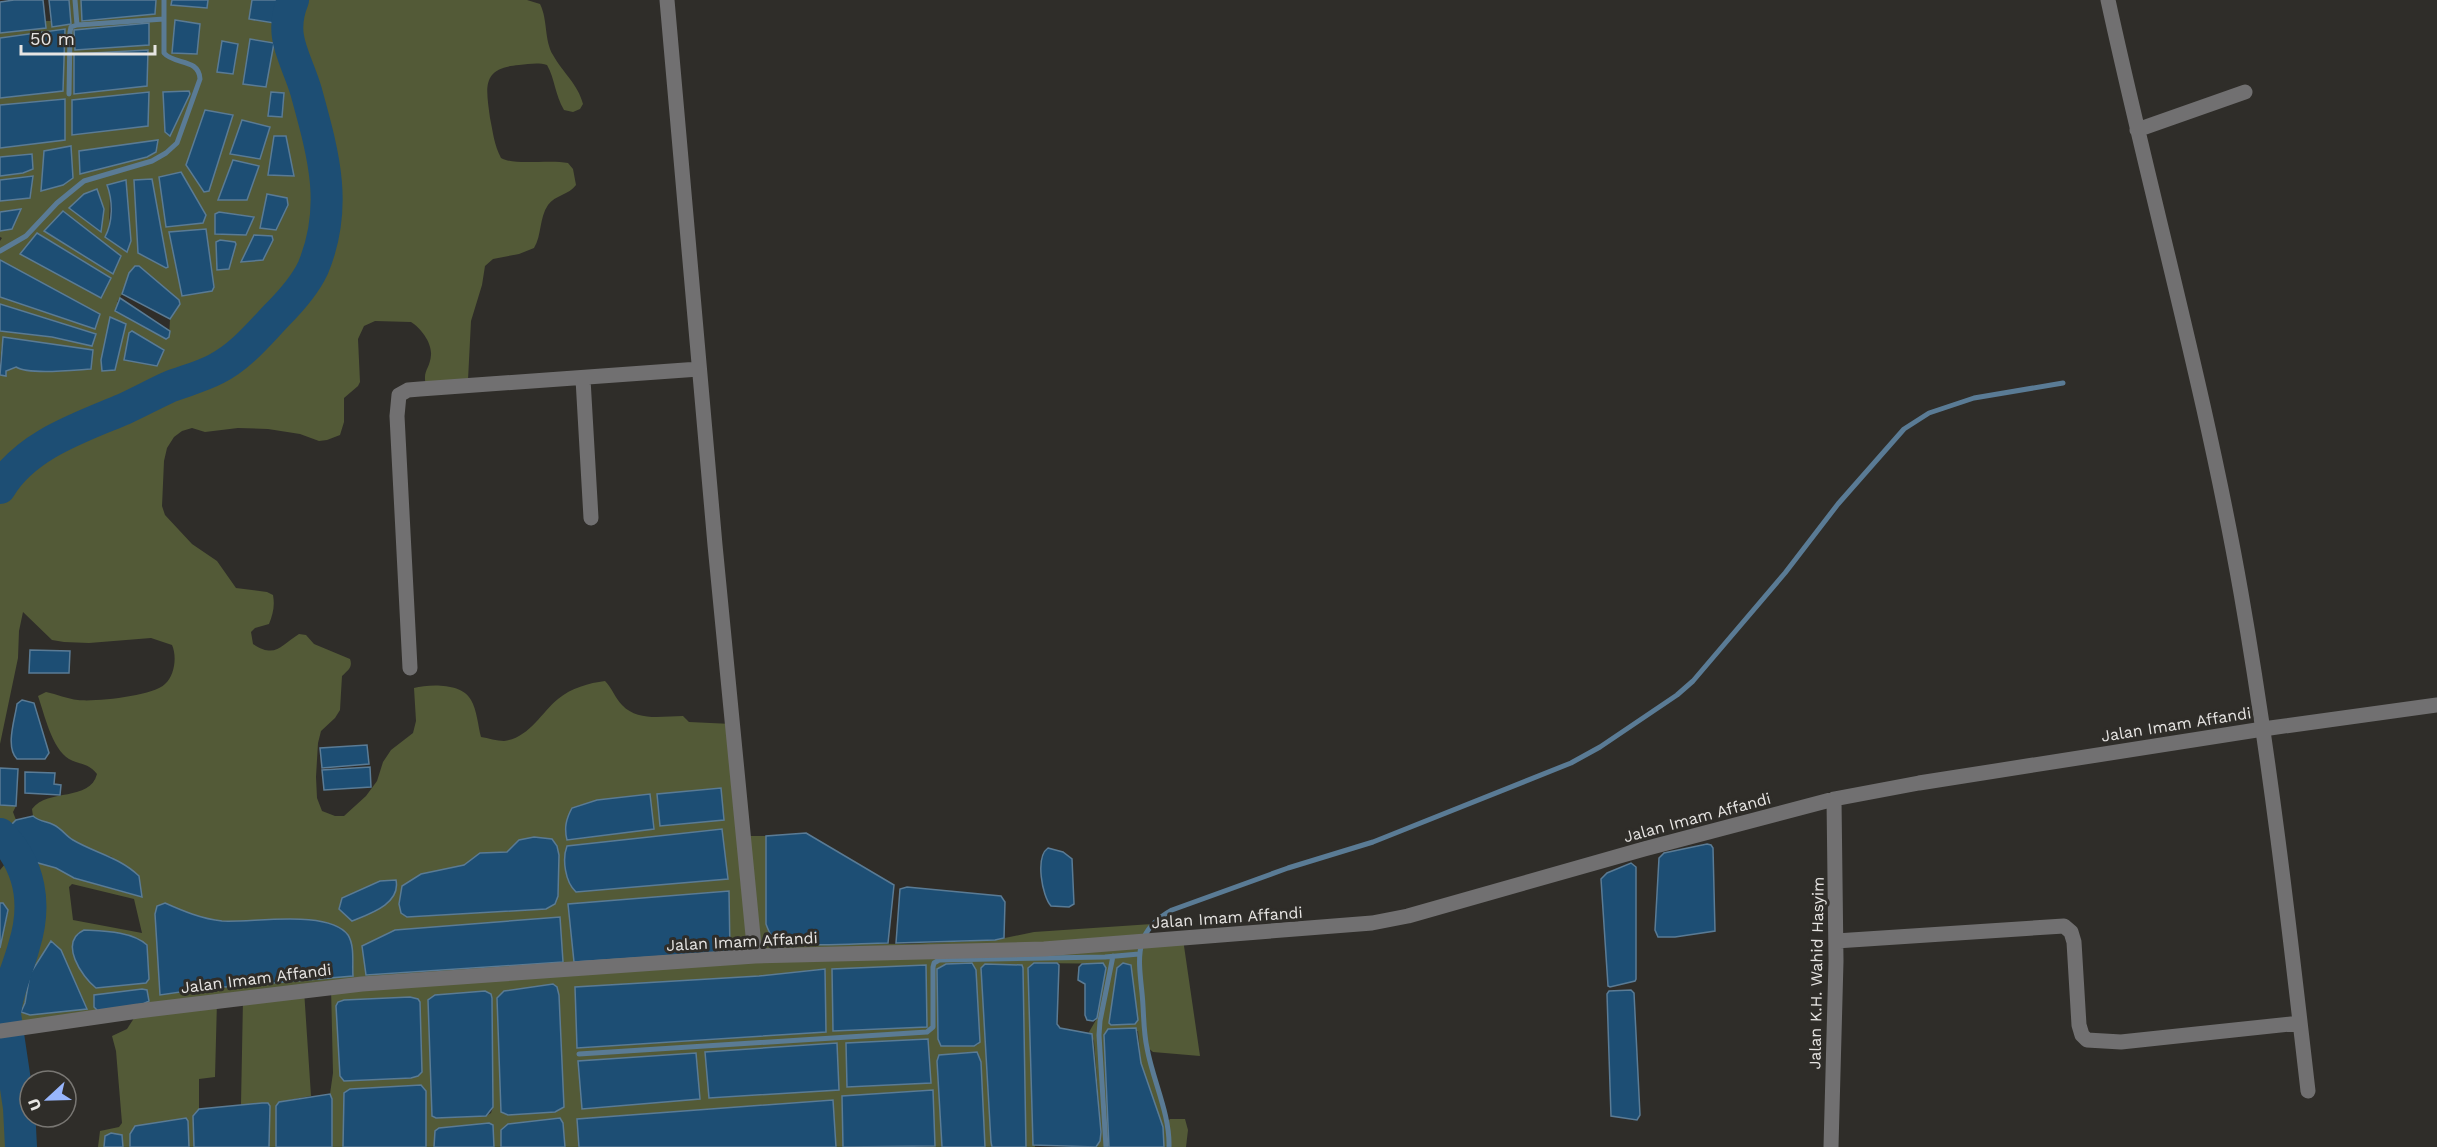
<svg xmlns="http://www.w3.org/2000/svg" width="2437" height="1147" font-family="'Work Sans',sans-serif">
	<rect width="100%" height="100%" fill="#2f2d29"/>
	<!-- green -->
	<path fill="#535a37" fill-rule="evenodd" d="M69,0H81L82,20L154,14L156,0H172L171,5L207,8L208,0H252L250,19L274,23L279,0H527L540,4C548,20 544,40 553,55C563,73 578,84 583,104L580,109L573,112L564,110C555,95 555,79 547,65C538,62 529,64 519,65C481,68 486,87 490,118C493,132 494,145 501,158C515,166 549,159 568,163L573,169L576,185C569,195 555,195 548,205C539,218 542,235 534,248L519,254L493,259L485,266L482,285L471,321L468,380L427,389C421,370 430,370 431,355C432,343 421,328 411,322L375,321L364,326L358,339L360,382L358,386L344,398V422L340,435L327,440L319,441L300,434L268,429L238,428L205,432L192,428L182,431L174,437L167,448L164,461L162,506L165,515L192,544L217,561L236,588L267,592L273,595C275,606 273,614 269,624L255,628L251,632L253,644C276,659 281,645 299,634L306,635L314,644L350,659C353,667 348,670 342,676L340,710L335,718L321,731L318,743L316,777L317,798L322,811L335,816H344L366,796L377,781L383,762L391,750L413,733L416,721L414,688C430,684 462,683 471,700C477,710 478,726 481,737C488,738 497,741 504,741C529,738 541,713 558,699C571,688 589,683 605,681C612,688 615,698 622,705C638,722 663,716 683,716L689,722L732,724L745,836H766V924L810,943L907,944L995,940L1034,932L1152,924L1140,948L1183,939L1200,1056L1153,1052L1147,1047L1167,1122L1170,1119H1185L1188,1130L1186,1147H1164L1163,1127L1141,1063L1138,1031L1105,1035L1109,1147H1096L1100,1141L1101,1132L1094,1041L1089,1032L1096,1020L1103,963C1080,964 1057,963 1034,963L1033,1137L1035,1147H1026L1022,965L985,964L981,968L992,1147H985L981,1062L977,1052L939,1055L937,1061L942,1147H900L935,1146L932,1090L842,1096L843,1147H836L833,1100L577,1119L579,1147H565L563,1123L560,1118L501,1130V1147H494L493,1125L434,1136V1147H426V1091L421,1085L351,1089L345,1093L343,1147H332V1099L330,1094L333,1073L331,987L304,990L311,1096L279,1102L276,1106V1147H269L268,1103L241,1105L243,999L217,1001L215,1077L199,1079V1109L193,1116L194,1147H189L188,1121L130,1134V1147H123V1138L120,1134L105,1136L104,1147H98L100,1131L119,1127L122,1123L116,1051L112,1036L127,1029L138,1012L0,1031V948L8,911L3,903H0V870L5,864L4,855L0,854V805L16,806L13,812L16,820L9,827V836L19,850L31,861L56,868L74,878L130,894L112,857L93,851L69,838L52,824L39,822L33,816L32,809C48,788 90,802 97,774C89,763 80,765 69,759C52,749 44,713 38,696L46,692C57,694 67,699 78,700C96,702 153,696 165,684C175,675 177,656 172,645L151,638L89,643L64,642L52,640L23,612L19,631L18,658L0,744V375L6,376V371L16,367L3,337L0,361V331L52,337L91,346L96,334L0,304V297L95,329L100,314L0,260V241L2,238L0,237V231L12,229L20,209L0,212V201L30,198L33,177L0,180V176L23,173L32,154L0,157V148L64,140L65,99L0,105V98L63,91L65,30L0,38V33L45,28V21H51L52,27L71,24ZM284,93L282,116H268ZM158,140L156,152L147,157L80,173ZM233,160L258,166L247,200H218ZM107,185L131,241L109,229L110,194ZM64,211L113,274L44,231ZM219,212L254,217V218L215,234V214ZM38,233L111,278V279L21,254ZM129,273L180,304L170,319L169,337L117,302L122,294ZM507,852L558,876V896L546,909L408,917L401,913L402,886L421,874L464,865L480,853ZM72,884L134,899L142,933L73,920L69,887ZM165,903L198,917L222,921H322L351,942L353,976L181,991ZM559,917L562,962L366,975ZM84,930C103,931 132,931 147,945L149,979L78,933ZM61,950L87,1008L25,1003L27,990ZM824,969L825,1032L577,1048L576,987L759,976ZM937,969L978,1045L941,1046L938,1039ZM492,998L493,1107L491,1113L486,1116L436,1118ZM497,998L508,1115L501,1112ZM837,1044L709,1097L788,1048Z
		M0,1035L8,1040L11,1047L19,1108L21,1147H0Z"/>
	<!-- water -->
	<path fill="#1d4e74" stroke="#5a7b95" stroke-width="1.5" d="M14,0H43L46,28L0,33V2Z
		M49,0H69L71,24L52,27Z
		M81,0H156L155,14L82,21Z
		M172,0H208L207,8L171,5Z
		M252,0H279L274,23L249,19Z
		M175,20L200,24L197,54L172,53Z
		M149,23V45L75,50L74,30Z
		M65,29L63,91L0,98V38Z
		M250,39L274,43L266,87L243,84Z
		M222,41L238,44L233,74L217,72Z
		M148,50L147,86L74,94V54Z
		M189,91L190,94L170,136L165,132L163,92Z
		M149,92L148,126L72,135V100Z
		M271,92L284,93L282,117L268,116Z
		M65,99V140L0,148V105Z
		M205,110L233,115L209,191L204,192L186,165Z
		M242,120L270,127L260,159L230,154Z
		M274,136H286L294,176L268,175Z
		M158,140L156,152L147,157L80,174L79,151Z
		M71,146L73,178L63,185L41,191L44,151Z
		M32,154L33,169L23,173L0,176V157Z
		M233,160L259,166L247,200H218Z
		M181,172L206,215L203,223L166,227L159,177Z
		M33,176L30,198L0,201V180Z
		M152,179L168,267L166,268L138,253L134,180Z
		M126,180L131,241L127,252L105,237C113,222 113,201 107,185Z
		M97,189L104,209L101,232L69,208L84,194Z
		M267,194L287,198L288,205L276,230L260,228Z
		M21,209L12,229L0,231V212Z
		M63,211L121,256L113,274L44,231Z
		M219,212L254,217L246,235L215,234V214Z
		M206,229L214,287L212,291L182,296L169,232Z
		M37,233L111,278L101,298L20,254Z
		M254,235L272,236L273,240L263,260L241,262Z
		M220,240L235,242L236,244L229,269L217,270L216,242Z
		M0,260L100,314L95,329L0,297Z
		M135,266H139L179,300L180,304L170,319L122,294L129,273Z
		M120,298L170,331L169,337L166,339L115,311Z
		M0,304L96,334L92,346L52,337L0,331Z
		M110,317L126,324L115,370L102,371L101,360Z
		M132,331L164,350L157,366L124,360L129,333Z
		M3,337L93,350L91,369C74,370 29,375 16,367L6,371V376L0,375Z
		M30,650L70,651L69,673H29Z
		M22,700L34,703L49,753L45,759H17C5,747 15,719 17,704Z
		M367,745L369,764L322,768L320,748Z
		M370,767L371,787L324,790L322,770Z
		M0,768L18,769L16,806L0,805Z
		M25,772L55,773L54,784L61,785L60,795L25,793Z
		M721,788L724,820L660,826L657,794Z
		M650,794L654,829L567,840C564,828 566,819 572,808L597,800Z
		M33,816C40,822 46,821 54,825C62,829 66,836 73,840C95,853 119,857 139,876L142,897L74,878L56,868L31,861L19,850L9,836V827L16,820Z
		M722,829L728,879L576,892C565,882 562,859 567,846Z
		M806,833L894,885L888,943C861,943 804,948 780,941C771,938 769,932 766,924V836Z
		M534,837L552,839L557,846L559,855L558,896L555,904L546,909L407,917L401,913L399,904L402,886L421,874L464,865L480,853L507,852L519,840Z
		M1707,844L1711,845L1713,848L1715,931L1675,937H1658L1655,930L1659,858L1664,853Z
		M1048,848L1063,852L1072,859L1074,904L1069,907L1051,906C1042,896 1035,857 1048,848Z
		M1631,863L1636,867V979L1635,981L1610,987L1608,986L1601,879L1607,873Z
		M396,880C401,904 369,914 352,921L339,909L342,898L380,881Z
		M907,887L1001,896L1005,902L1004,938L995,940L896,943L900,889Z
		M729,891L730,952L574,962L568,904Z
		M0,903H3L8,910L0,948Z
		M165,903C183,911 202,919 222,921C253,923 328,909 348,935C355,946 352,964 353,976L201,989L160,995L155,914L157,906Z
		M560,917L563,962L366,975L362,946L395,930Z
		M84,930C103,931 132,931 147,945L149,979L146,983L96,988C82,977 58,942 84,930Z
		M51,941L61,950L87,1009L30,1015L21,1012L25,1003L30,974Z
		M972,963L976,970L980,1042L974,1046H941L938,1039L937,969L946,964Z
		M1034,963H1057L1059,965L1057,1024L1060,1028L1092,1034L1101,1132L1100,1141L1096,1147L1033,1145L1028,968Z
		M1103,963L1106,968L1097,1018L1093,1021L1087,1020L1085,1015V984L1078,980L1079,967L1082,964Z
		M1123,963L1131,965L1138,1020L1135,1024L1111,1025L1109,1023L1117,968Z
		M985,964L1022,965L1023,968L1026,1147H992L991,1142L981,968Z
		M926,965L927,1027L833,1031L832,969Z
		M825,969L826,1032L577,1048L575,987L759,976Z
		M553,984L557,987L559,995L564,1107L555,1112L508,1115L501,1112L497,998L504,991Z
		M142,989L147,990L149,1001L143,1004L98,1011L94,1007V995Z
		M1631,990L1634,993L1640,1115L1637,1120L1611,1116L1607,994L1609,991Z
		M485,991L491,994L492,998L493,1107L486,1116L436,1118L432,1116L428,1000L435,995Z
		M410,997L418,999L420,1002L422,1072L418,1076L411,1078L344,1081L340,1076L336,1006L338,1002L344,1000Z
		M1136,1028L1141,1063L1163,1127L1164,1147H1109L1104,1035L1108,1029Z
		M928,1039L931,1083L847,1087L846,1043Z
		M837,1043L839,1090L709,1098L705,1052Z
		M977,1052L981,1062L985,1147H942L937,1061L939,1055Z
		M696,1053L700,1099L582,1109L578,1061Z
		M421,1085L426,1091V1147H343L344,1093L350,1089Z
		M933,1090L935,1146L843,1147L842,1096Z
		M330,1094L332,1099V1147H276V1106L279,1102Z
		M833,1100L836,1147H579L577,1119Z
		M262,1103H268L270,1106L269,1147H194L193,1116L199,1109Z
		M186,1118L188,1121L189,1147H130V1134L135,1126Z
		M560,1118L563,1123L565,1147H501V1130L508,1124Z
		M489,1123L493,1125L494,1147H434L435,1131L439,1128Z
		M111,1133L122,1135L123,1147H104L105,1136Z"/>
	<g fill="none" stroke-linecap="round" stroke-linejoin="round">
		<!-- stream -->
		<path stroke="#5a7b95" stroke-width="5" d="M77,25L164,19
			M69,94L70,32L71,27L77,25L75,0
			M0,251L26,236L57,203L84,181L152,161L166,153L177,143L200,79C199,58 174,65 164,53V0
			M579,1054L927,1032L933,1027V967L934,963L939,960L1105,957L1139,954
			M1106,1147L1099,1035L1100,1021L1113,956
			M1169,1147C1170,1114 1153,1081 1147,1048C1143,1030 1144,1011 1142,993C1138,955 1134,931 1172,910L1288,868L1373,842L1571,763L1600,747L1677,695L1693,681L1785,573L1838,504L1904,429L1929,413L1974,398L2063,383"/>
		<!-- river -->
		<path stroke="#1d4e74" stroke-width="32" d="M0,488C26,445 79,428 124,409C139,402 154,394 169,387C184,381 201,377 216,369C240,357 258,335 277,315C290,302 305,285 313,268C339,206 323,153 306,91C296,57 278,37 293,0
			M0,834C31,866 37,905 24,946C18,969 7,990 5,1014L19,1108L21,1147"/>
		<!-- minor -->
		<path stroke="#717071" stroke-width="15" d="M667,0L715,545L755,956
			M2108,0C2151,198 2206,393 2241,593C2270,758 2289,925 2308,1091
			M2137,130L2245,92
			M583,379L591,518
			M410,668L397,416L399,395L408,390L420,389L699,369
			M1836,941L2064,926L2071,932L2074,942L2079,1025L2082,1035L2087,1040L2121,1042L2300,1023
			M0,1031L138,1011L362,984L755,956L1044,949L1372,923L1408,916L1644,849L1834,799L1919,783L2263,729L2437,705
			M1831,1147L1836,961L1834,799"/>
	</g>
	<g text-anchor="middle" stroke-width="6" stroke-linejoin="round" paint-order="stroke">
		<!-- street labels -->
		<g font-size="16" fill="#e7e5e3" stroke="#2f2d29">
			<text transform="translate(2176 724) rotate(-9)" y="6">Jalan Imam Affandi</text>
			<text transform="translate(1697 817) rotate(-15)" y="6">Jalan Imam Affandi</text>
			<text transform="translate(1227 917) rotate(-4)" y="6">Jalan Imam Affandi</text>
			<text transform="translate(742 941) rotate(-3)" y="6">Jalan Imam Affandi</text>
			<text transform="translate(1816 973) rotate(-89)" y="6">Jalan K.H. Wahid Hasyim</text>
			<text transform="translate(256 978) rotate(-7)" y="6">Jalan Imam Affandi</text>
		</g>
	</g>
	<!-- north arrow -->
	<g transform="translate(48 1099) rotate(248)"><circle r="28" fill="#2f2d29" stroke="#797773" stroke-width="1.5"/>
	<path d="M0-4.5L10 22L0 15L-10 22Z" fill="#98b6fd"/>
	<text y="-9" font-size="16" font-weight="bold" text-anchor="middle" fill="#e7e5e3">U</text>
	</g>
	<!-- scale -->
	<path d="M21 45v9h134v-9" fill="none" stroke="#e7e5e3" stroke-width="3"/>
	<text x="30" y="45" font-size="18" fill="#e7e5e3" stroke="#2f2d29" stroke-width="4.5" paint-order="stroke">50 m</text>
</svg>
